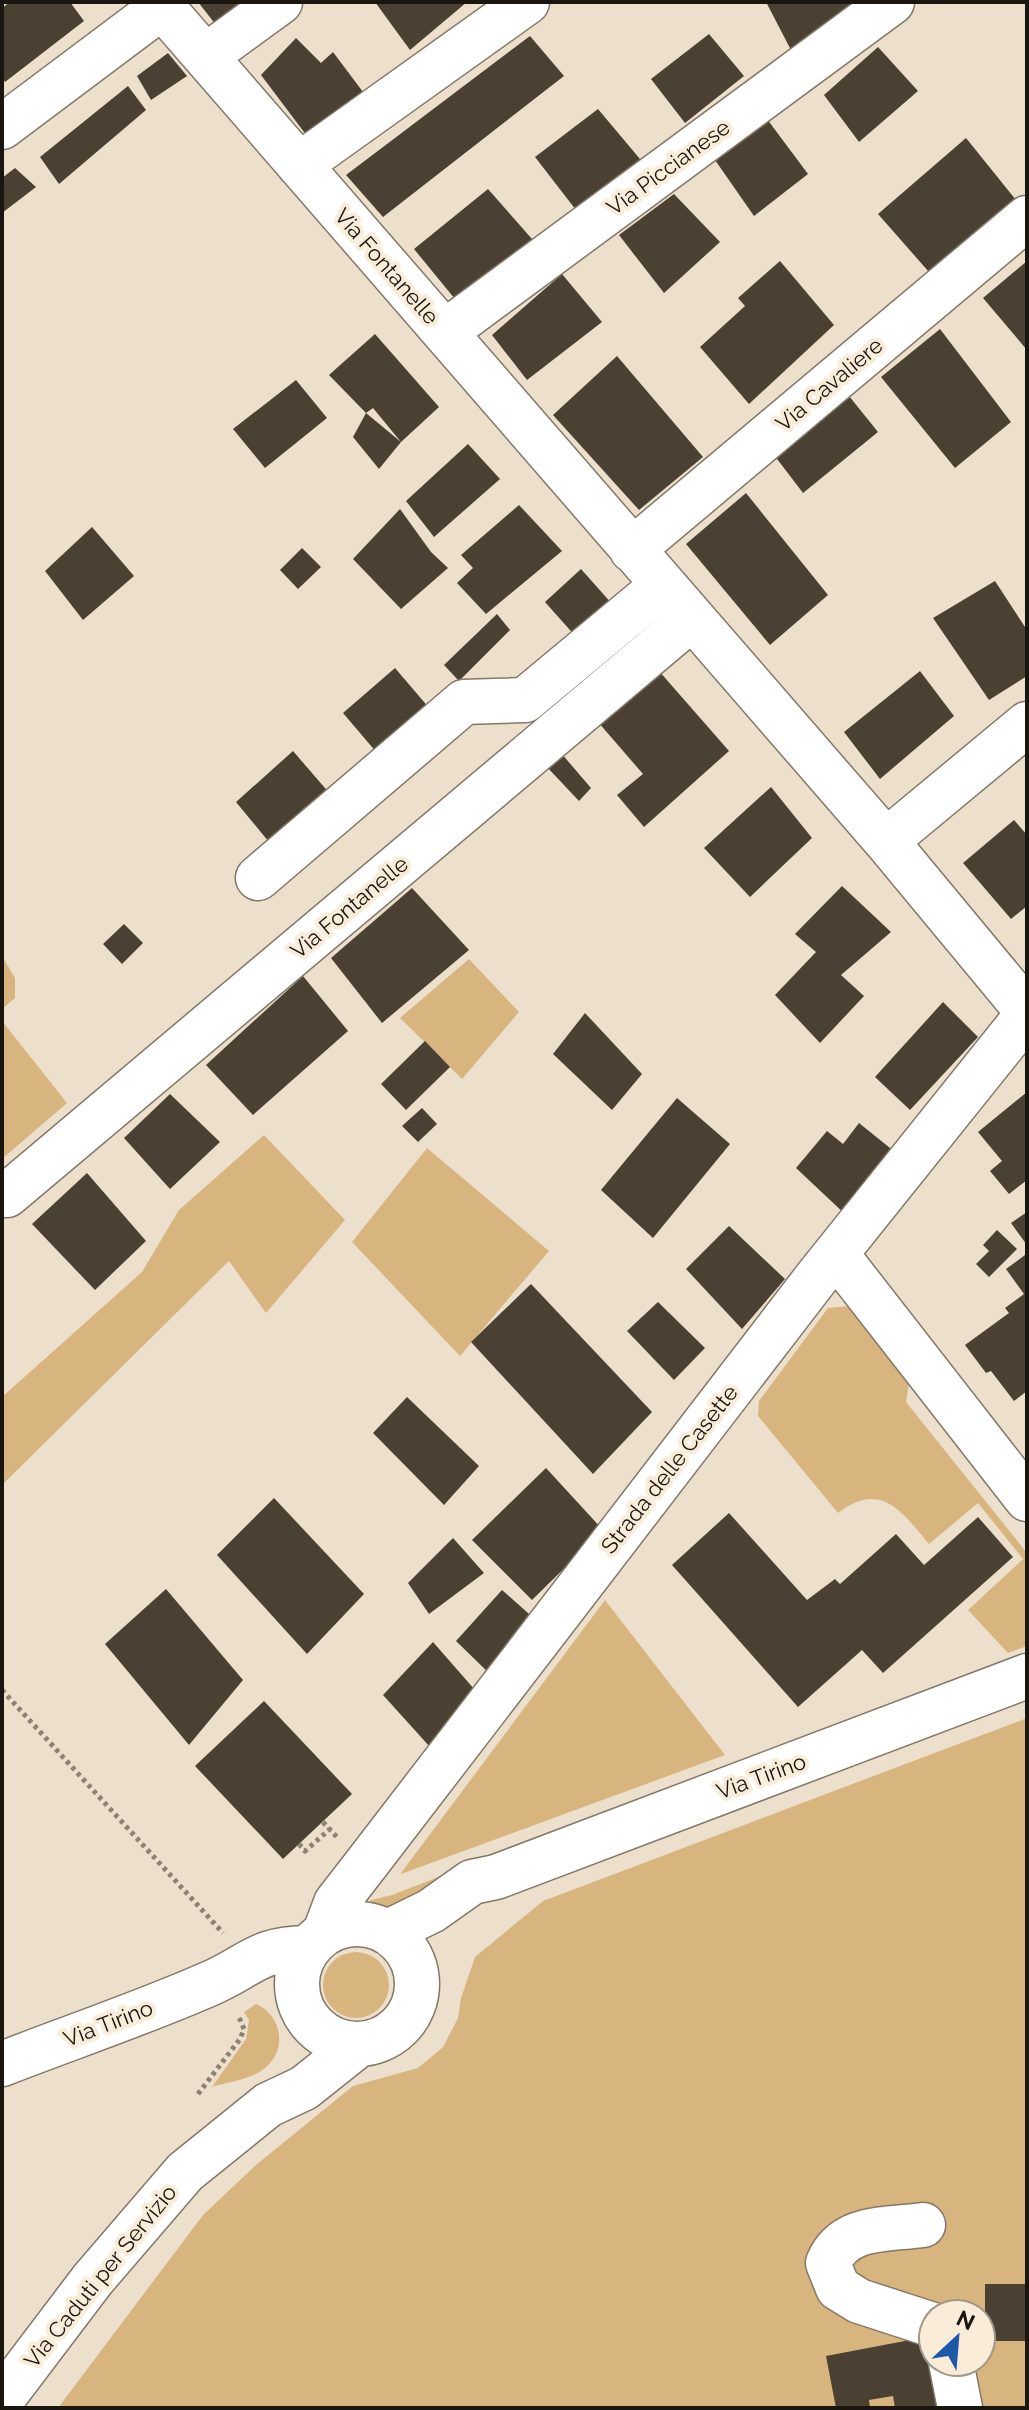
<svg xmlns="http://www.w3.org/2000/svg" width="1029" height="2410" font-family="Raleway,sans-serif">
	<rect width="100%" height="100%" fill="#ece0cd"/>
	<!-- green -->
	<path fill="#d8b57e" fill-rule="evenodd" d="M2,956L15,978V998L2,1009Z
		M469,959L519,1012L462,1079L400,1018Z
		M2,1021L67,1103L2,1159Z
		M264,1135L345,1220L266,1313L229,1261L2,1485V1397L142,1272L179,1210Z
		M427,1148L549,1251L460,1356L352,1242Z
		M860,1305L911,1370L906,1402L1027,1553V1646L1008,1653L968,1610L1023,1559L978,1503L929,1544C902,1512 881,1480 838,1513L758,1416L759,1401L828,1308Z
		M605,1600L725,1755L401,1874V1873Z
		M1027,1718V2408H58L203,2215L256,2165L353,2086L418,2068L443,2047L458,2018L461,1998L475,1957L543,1901ZM933,2314H981V2362H933Z
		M482,1860L400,1909L367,1906L371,1900L392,1895Z
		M323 1985a33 33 0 1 1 66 0a33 33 0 1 1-66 0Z
		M256,2004C284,2016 288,2054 261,2071C247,2080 228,2082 212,2087L246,2039L249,2020L244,2012Z"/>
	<!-- building -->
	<path fill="#4b4132" d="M10,2H70L84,21L5,82L2,77V8Z
		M198,2H258L220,30Z
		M375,2H467L410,50Z
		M766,2H867L791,50Z
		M709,34L744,76L685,123L651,79Z
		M530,36L564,76L383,217L346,175Z
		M296,38L321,63L333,52L363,92L310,140L261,75Z
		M878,47L918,91L859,142L824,95Z
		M168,53L187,76L151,100L137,76Z
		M128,86L146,110L59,184L40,157Z
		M598,109L645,165L576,210L535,157Z
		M767,119L808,174L754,216L715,160Z
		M966,138L1020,205L936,280L878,214Z
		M15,168L36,187L2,213V178Z
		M488,189L532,239L455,299L414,249Z
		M674,194L720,242L664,293L619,235Z
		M780,261L834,325L749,404L700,347L745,306L738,298Z
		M1027,261V350L983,298Z
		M562,274L602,322L527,380L492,335Z
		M940,329L1011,422L955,468L881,377Z
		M375,334L439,407L401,442L373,408L366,413L329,375Z
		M617,356L703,457L639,510L553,415Z
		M296,380L327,418L265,468L233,429Z
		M845,391L878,432L803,493L771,451Z
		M366,413L401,442L379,469L353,437Z
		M468,444L500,479L434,537L406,501Z
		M746,493L828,595L770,645L686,544Z
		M519,505L562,551L486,614L457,583L473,568L461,555Z
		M400,509L431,552L448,568L401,609L353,559Z
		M92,527L134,576L83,620L45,571Z
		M302,548L321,567L298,589L280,570Z
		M581,569L621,614L585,647L545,602Z
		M995,581L1027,630V676L989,700L933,618Z
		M497,614L510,630L459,681L444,665Z
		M395,668L436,716L383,760L343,713Z
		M659,671L729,751L644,827L617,795L643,774L598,722Z
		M920,671L954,716L880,779L844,732Z
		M293,751L337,802L278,853L236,802Z
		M561,753L591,788L579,801L546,766Z
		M771,787L812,838L750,897L704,848Z
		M1014,820L1027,835V906L1011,919L963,863Z
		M842,886L891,932L841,975L864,996L820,1043L775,995L816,952L795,934Z
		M412,888L469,950L382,1023L331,958Z
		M124,924L143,943L122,964L103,944Z
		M303,976L348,1031L253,1115L206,1065Z
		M943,1002L978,1037L910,1110L875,1077Z
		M585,1013L642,1074L612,1110L553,1054Z
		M425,1041L450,1067L406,1110L381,1084Z
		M1027,1092V1180L1009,1194L990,1171L1002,1161L978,1132Z
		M170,1094L220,1142L170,1189L124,1138Z
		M677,1098L730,1144L653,1238L601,1190Z
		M422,1108L437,1124L418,1142L402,1126Z
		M859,1123L895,1152L846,1215L796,1168L827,1131L843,1144Z
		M87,1173L146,1241L95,1290L32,1224Z
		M1027,1212V1245L1011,1223Z
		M729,1226L785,1279L742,1329L686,1269Z
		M997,1230L1017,1249L989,1277L976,1264L989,1251L983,1245Z
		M1025,1255L1027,1391L1014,1401L991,1371L986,1373L965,1345L1009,1313L1005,1308L1024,1294L1006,1269Z
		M531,1284L652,1412L593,1474L471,1342Z
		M658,1302L705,1348L674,1380L627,1331Z
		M407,1397L479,1466L444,1505L373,1433Z
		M546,1468L603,1530L532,1600L472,1540Z
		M274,1498L364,1594L307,1654L217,1555Z
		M729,1513L807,1600L835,1579L840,1584L896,1534L924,1565L978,1517L1013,1557L883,1673L862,1650L798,1707L672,1565Z
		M453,1538L484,1573L429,1614L408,1583Z
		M166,1589L243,1680L189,1745L105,1644Z
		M502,1590L537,1621L494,1678L456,1641Z
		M433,1642L482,1698L430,1747L383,1695Z
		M264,1701L352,1794L283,1859L195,1766Z
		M985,2284H1027V2341H985Z
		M926,2337L940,2408H895L893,2396L869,2400L870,2408H836L826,2356Z"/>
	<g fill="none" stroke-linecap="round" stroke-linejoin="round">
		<defs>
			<path id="minor" d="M158,2L886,841L1027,1011
				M206,56L280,2
				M2,127L162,7
				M299,165L527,2
				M445,332L892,2
				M632,550L1027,218
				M886,841L1027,724
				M258,878L464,702L525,700L662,586
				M7,1195L691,619
				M836,1254L1027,1499
				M297 1984a60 60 0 1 1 120 0a60 60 0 1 1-120 0Z
				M325,1932L336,1903L367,1863L817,1277L1027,1015
				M388,1932L431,1911L472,1882L496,1877L1027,1676
				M2,2064C71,2037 143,2013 211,1983C251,1965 259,1948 308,1948
				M923,2225C886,2230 844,2225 828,2263L838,2288L859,2301L933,2325
				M951,2362L960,2408
				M2,2399L93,2279L185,2172L268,2105L304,2088L358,2045"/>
		</defs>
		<!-- minor casing -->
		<use href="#minor" stroke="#837867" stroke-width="47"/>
		<!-- path -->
		<path stroke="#8b8275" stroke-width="5" stroke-dasharray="4 4" stroke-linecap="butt" d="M2,1690L223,1933
			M323,1822L337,1837
			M299,1844L305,1851L330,1829
			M198,2094L240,2039L244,2029L238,2015"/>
		<!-- minor -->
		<use href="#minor" stroke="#fff" stroke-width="44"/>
	</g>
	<g text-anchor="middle" stroke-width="8" stroke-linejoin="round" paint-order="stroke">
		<!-- street labels -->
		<g font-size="22" fill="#1a150f" stroke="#f9edda">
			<text transform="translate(668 167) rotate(-36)" y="8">Via Piccianese</text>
			<text transform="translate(387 266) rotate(49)" y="8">Via Fontanelle</text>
			<text transform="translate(829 384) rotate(-40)" y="8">Via Cavaliere</text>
			<text transform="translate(349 907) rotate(-40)" y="8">Via Fontanelle</text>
			<text transform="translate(669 1469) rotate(-52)" y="8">Strada delle Casette</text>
			<text transform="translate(761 1776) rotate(-20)" y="8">Via Tirino</text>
			<text transform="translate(108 2023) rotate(-21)" y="8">Via Tirino</text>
			<text transform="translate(100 2276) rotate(-51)" y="8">Via Caduti per Servizio</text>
		</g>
	</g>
	<!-- border -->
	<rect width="1029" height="2410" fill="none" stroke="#1a150f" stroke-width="8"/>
	<!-- north arrow -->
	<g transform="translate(957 2338) rotate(26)"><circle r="38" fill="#f9edda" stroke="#a09789" stroke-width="2"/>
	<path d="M0-6L14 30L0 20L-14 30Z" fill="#1d58a9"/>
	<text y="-12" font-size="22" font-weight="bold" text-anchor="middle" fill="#1a150f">N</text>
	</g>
</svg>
